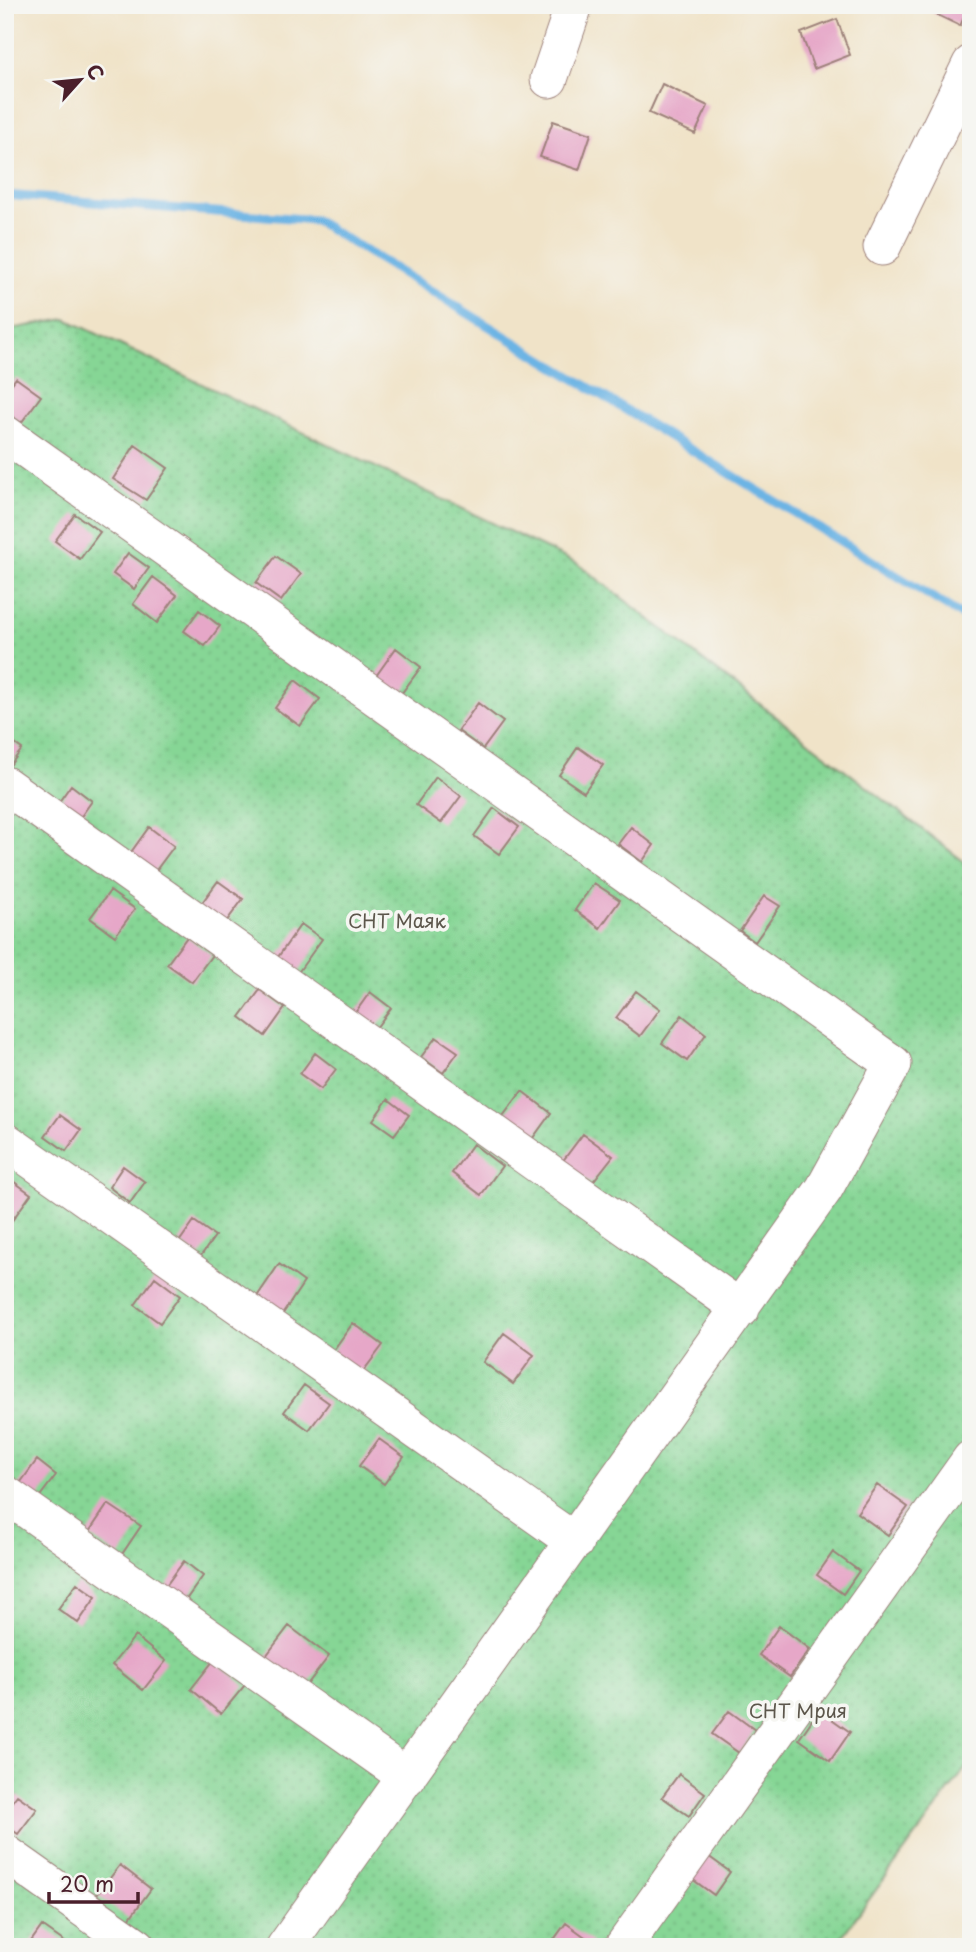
<svg xmlns="http://www.w3.org/2000/svg" width="976" height="1952" font-family="'Playpen Sans',sans-serif">
	<defs>
		<pattern id="green-dots" width="8" height="8" patternUnits="userSpaceOnUse" patternTransform="scale(1.75)"><rect width="8" height="8" fill="#86d695"/><path d="M2 2h.1M6 6h.1" fill="none" stroke="#75b781" stroke-width="1.8" stroke-linecap="round"/></pattern>
	</defs>
	<rect width="100%" height="100%" fill="#f6f6f2"/>
	<filter id="ink" filterUnits="userSpaceOnUse"><feTurbulence type="fractalNoise" baseFrequency=".0143" numOctaves="2"/><feDisplacementMap in="SourceGraphic" scale="14" xChannelSelector="R" yChannelSelector="G"/><feConvolveMatrix kernelMatrix="1 2 1 2 8 2 1 2 1" color-interpolation-filters="sRGB"/></filter>
	<filter id="wash" filterUnits="userSpaceOnUse"><feTurbulence type="fractalNoise" baseFrequency=".00686" numOctaves="4" result="noise"/><feDisplacementMap in="SourceGraphic" scale="28" xChannelSelector="R" yChannelSelector="G"/><feGaussianBlur stdDeviation="1.57" result="paint"/><feColorMatrix in="noise" values="0 0 0 0 0 0 0 0 0 0 0 0 0 0 0 0 0 1.4 0 .05"/><feComposite in="paint" operator="in"/></filter>
	<g filter="url(#wash)">
		<rect width="100%" height="100%" fill="#f0e3c8"/>
		<!-- green -->
		<path fill="url(#green-dots)" stroke="#687a60" stroke-width="2" d="M66,319L578,564L971,867V1761L834,1947H5V330Z"/>
		<g fill="none" stroke-linecap="round" stroke-linejoin="round">
			<!-- stream -->
			<path stroke="#6cb4e4" stroke-width="9" d="M5,195L315,220L971,621"/>
		</g>
		<g id="blocks">
			<!-- building -->
			<path fill="#e6a7c8" d="M917,5H970L960,26Z
				M837,19L850,55L814,69L801,33Z
				M662,84L708,106L695,134L649,113Z
				M553,121L591,134L579,170L540,157Z
				M16,378L41,396L21,423L5,411V393Z
				M135,445L168,468L146,500L113,479Z
				M75,514L100,532L80,559L55,541Z
				M128,553L149,568L134,589L113,574Z
				M276,556L301,574L281,601L256,583Z
				M153,577L177,595L157,623L133,604Z
				M199,610L220,626L205,646L184,631Z
				M396,648L421,667L401,694L376,676Z
				M295,680L320,699L300,726L275,708Z
				M478,703L503,722L483,749L458,731Z
				M5,737L22,749L5,772Z
				M578,747L603,765L584,792L559,775Z
				M436,777L461,796L441,823L416,805Z
				M71,785L92,801L77,822L56,806Z
				M494,808L519,827L499,854L474,836Z
				M149,827L174,846L154,873L129,855Z
				M631,827L654,845L642,862L618,844Z
				M218,881L243,899L223,926L198,908Z
				M594,883L620,900L600,928L575,910Z
				M110,891L135,909L115,936L90,918Z
				M764,896L780,906L755,942L740,931Z
				M301,924L322,939L297,974L276,960Z
				M187,937L212,955L192,982L167,964Z
				M260,990L285,1008L265,1036L240,1017Z
				M636,991L660,1009L640,1036L616,1018Z
				M370,992L391,1008L376,1028L355,1013Z
				M682,1015L706,1034L687,1061L662,1043Z
				M436,1037L458,1052L443,1073L421,1057Z
				M315,1053L336,1069L321,1089L300,1074Z
				M522,1091L551,1113L530,1142L500,1120Z
				M388,1099L409,1115L394,1135L373,1120Z
				M60,1115L81,1130L66,1151L45,1136Z
				M583,1134L613,1156L591,1184L562,1162Z
				M473,1144L502,1166L481,1195L452,1173Z
				M123,1166L145,1182L130,1203L109,1187Z
				M6,1176L31,1194L11,1222L5,1217Z
				M194,1221L215,1236L200,1257L179,1242Z
				M279,1264L304,1282L280,1318L254,1301Z
				M155,1277L180,1296L160,1323L135,1305Z
				M353,1323L383,1345L361,1374L332,1352Z
				M504,1333L534,1355L513,1384L483,1362Z
				M304,1385L329,1403L309,1430L284,1412Z
				M379,1439L404,1457L384,1484L359,1466Z
				M37,1460L56,1475L37,1500L18,1486Z
				M877,1485L908,1507L888,1535L857,1513Z
				M108,1504L141,1526L120,1557L87,1535Z
				M833,1552L859,1571L843,1594L817,1575Z
				M184,1561L203,1576L185,1601L165,1587Z
				M77,1583L96,1597L78,1623L58,1609Z
				M289,1626L329,1656L306,1686L266,1656Z
				M779,1626L810,1649L790,1677L759,1655Z
				M135,1636L166,1661L143,1690L112,1665Z
				M214,1660L245,1685L221,1714L191,1689Z
				M819,1710L850,1732L830,1761L799,1739Z
				M729,1711L755,1730L739,1753L712,1734Z
				M679,1774L705,1793L689,1816L662,1797Z
				M17,1795L37,1809L18,1834L5,1825V1811Z
				M704,1853L730,1872L714,1895L688,1876Z
				M120,1865L151,1889L129,1919L97,1895Z
				M566,1923L592,1942L589,1947H553L550,1945Z
				M42,1926L66,1943L64,1947H27Z"/>
		</g>
	</g>
	<g filter="url(#ink)">
		<use href="#blocks" fill-opacity="0" stroke="#9d817a" stroke-width="2"/>
		<g fill="none" stroke-linecap="round" stroke-linejoin="round">
			<defs>
				<path id="minor" d="M549,79L574,5
					M882,247L971,64
					M5,434L893,1064L824,1189L285,1947
					M5,785L741,1309
					M5,1141L575,1542
					M5,1494L407,1777
					M5,1853L138,1947
					M623,1947L971,1459"/>
			</defs>
			<!-- minor casing -->
			<use href="#minor" stroke="#9d817a" stroke-width="39"/>
			<!-- minor -->
			<use href="#minor" stroke="#fff" stroke-width="37"/>
		</g>
	</g>
	<g text-anchor="middle" stroke-width="7" stroke-linejoin="round" paint-order="stroke">
		<!-- park labels -->
		<g font-size="19" fill="#5c564b" stroke="#f6f6f2">
			<text x="397" y="928">СНТ Маяк</text>
			<text x="798" y="1718">СНТ Мрия</text>
		</g>
	</g>
	<!-- margin -->
	<rect width="976" height="1952" fill="none" stroke="#f6f6f2" stroke-width="28"/>
	<!-- north arrow -->
	<g transform="translate(80 80) rotate(63)" stroke="#f6f6f2" stroke-width="5" paint-order="stroke">
	<path d="M0-5L12 26L0 18L-12 26Z" fill="#4a1f2b"/>
	<text y="-10" font-size="19" font-weight="bold" text-anchor="middle" fill="#4a1f2b">С</text>
	</g>
	<!-- scale -->
	<path d="M49 1892v10h89v-10" fill="none" stroke="#4a1f2b" stroke-width="3.5"/>
	<text x="60" y="1892" font-size="21" fill="#4a1f2b" stroke="#f6f6f2" stroke-width="5" paint-order="stroke">20 m</text>
</svg>
